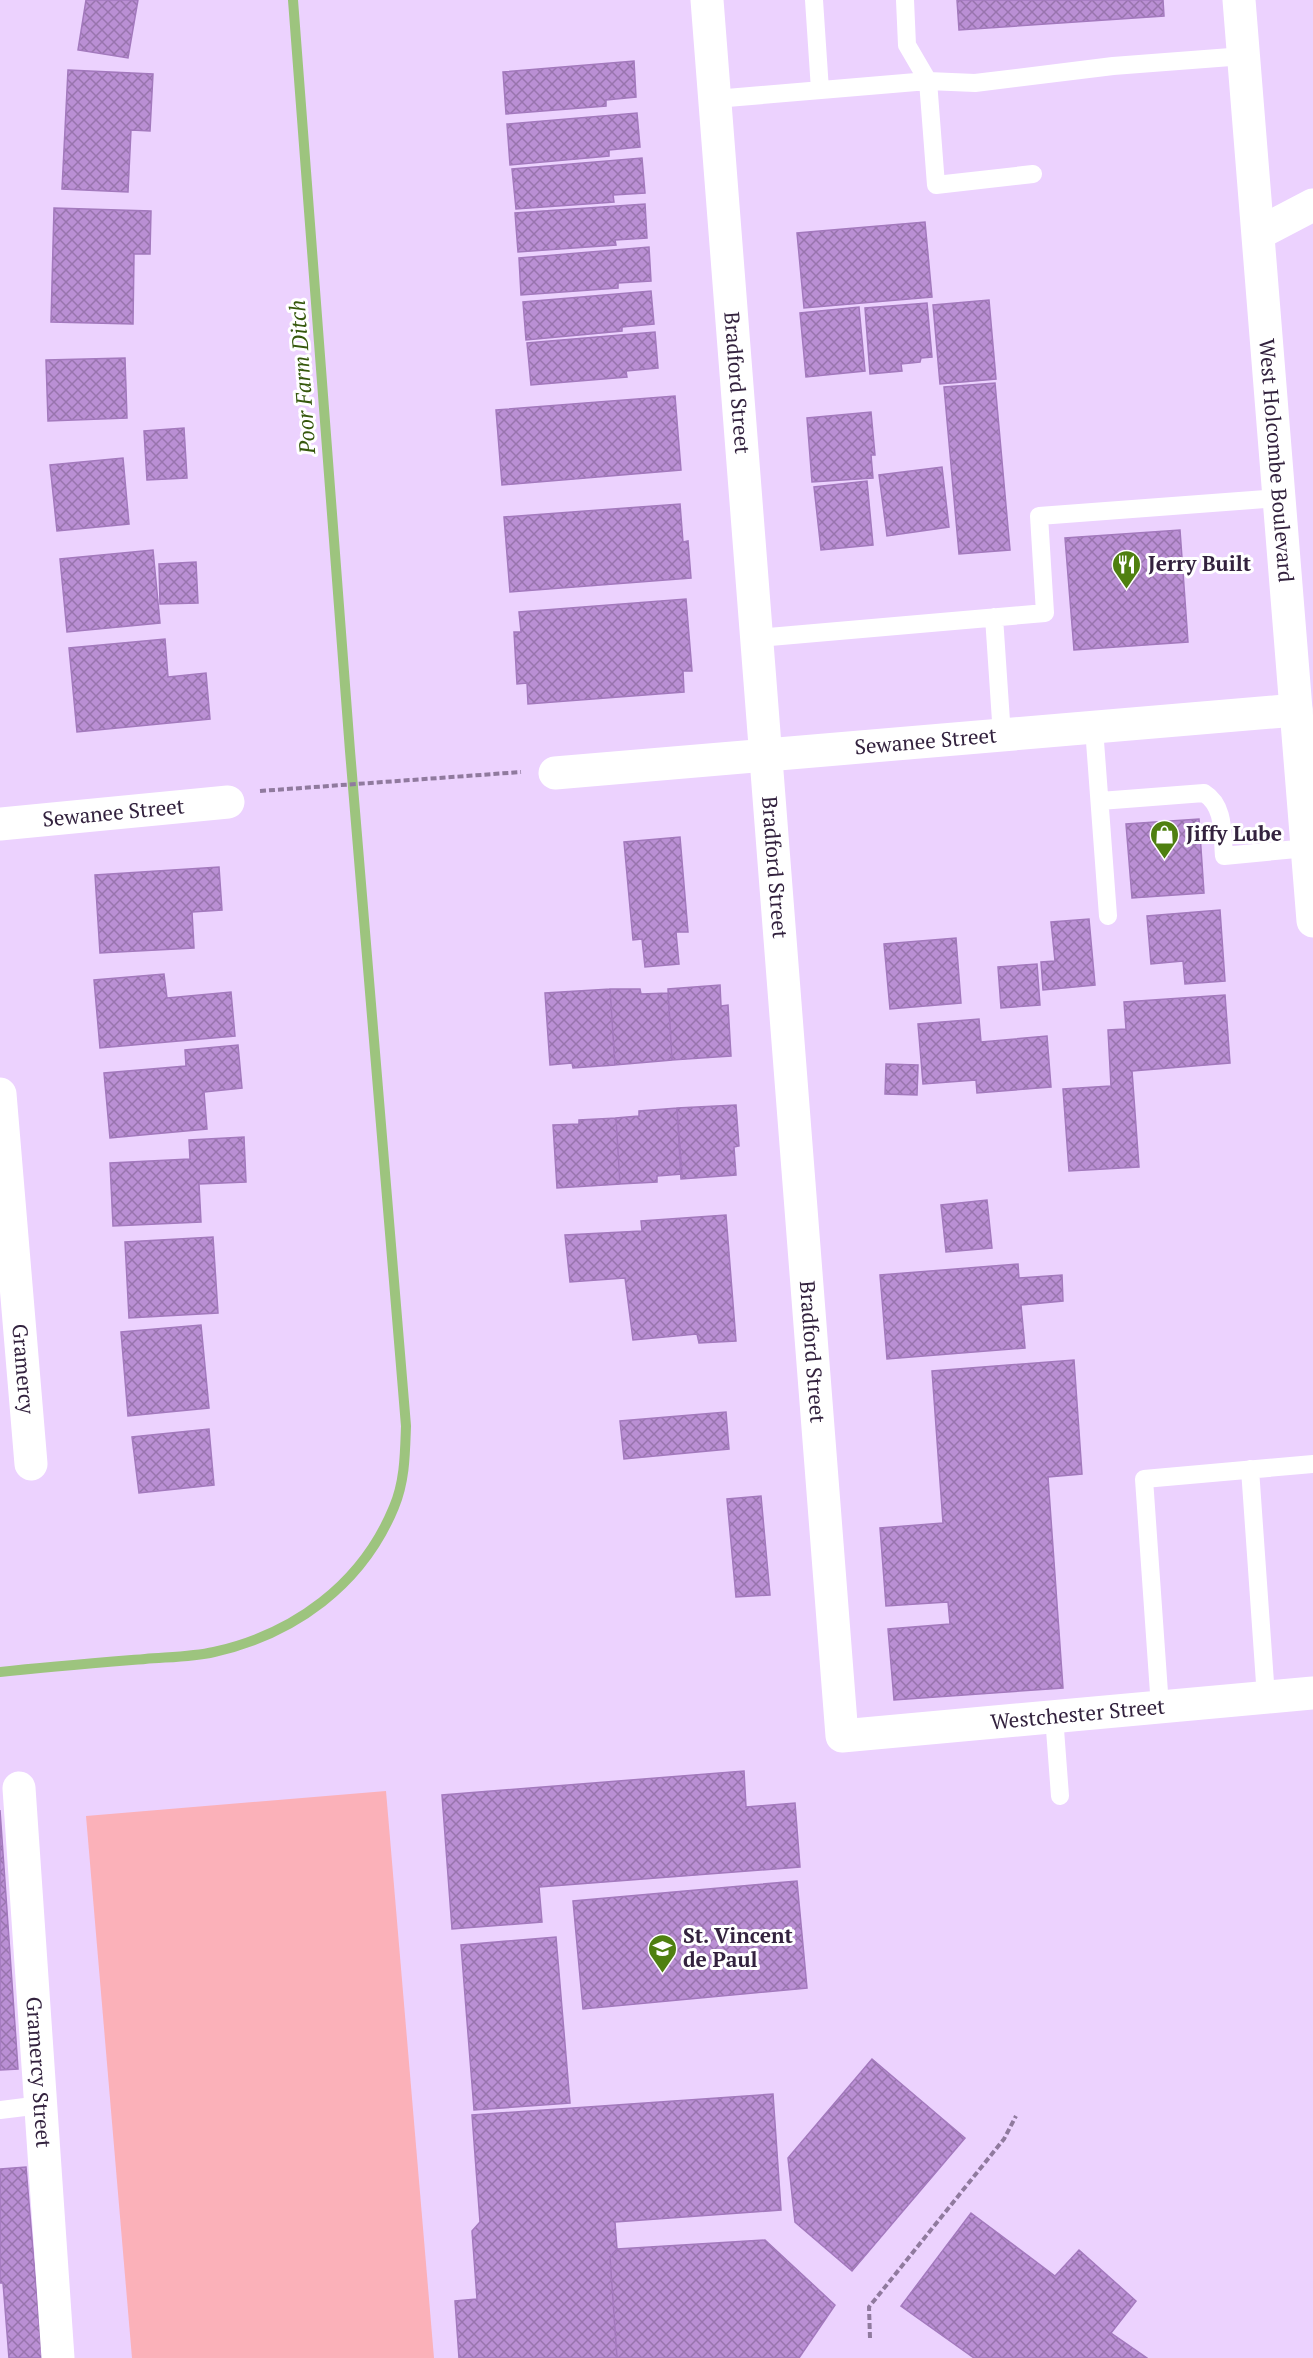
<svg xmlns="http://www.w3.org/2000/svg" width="1313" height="2358" font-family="'PT Serif',serif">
	<defs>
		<pattern id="building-cross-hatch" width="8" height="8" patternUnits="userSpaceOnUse" patternTransform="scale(1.5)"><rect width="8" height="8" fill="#ba8fd4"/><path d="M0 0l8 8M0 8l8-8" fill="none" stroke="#9874ad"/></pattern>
	</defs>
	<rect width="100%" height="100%" fill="#ecd2fe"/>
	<!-- grass -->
	<path fill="#fbb1b9" d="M386,1791L434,2358H132L86,1816Z"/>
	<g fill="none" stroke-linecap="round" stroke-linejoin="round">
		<!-- stream -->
		<path stroke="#9dc47e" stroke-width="10" d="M0,1672C48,1667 97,1663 145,1659C168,1657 192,1657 214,1652C294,1634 362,1585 394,1507C405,1481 405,1453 406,1426L350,751L293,0"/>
	</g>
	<!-- building -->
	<path fill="url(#building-cross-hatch)" stroke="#a379bd" stroke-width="1.5" d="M86,0H138L128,58L78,50Z
		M957,0H1163L1164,16L959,30Z
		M634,61L636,97L606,100V106L506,114L503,72Z
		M68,70L153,74L150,131L131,130L128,192L62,189Z
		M637,113L640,147L609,150V156L510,165L507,124Z
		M642,158L645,193L613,195L614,202L516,209L512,169Z
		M645,204L647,238L615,240L616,245L518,252L515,213Z
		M54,208L151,211L150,254H134L133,324L51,322Z
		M925,222L932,297L804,308L797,233Z
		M649,247L651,281L618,283V288L521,295L519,258Z
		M651,291L654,324L622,327V331L526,340L523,302Z
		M989,300L996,379L940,384L933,305Z
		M927,303L932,357L921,358L920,362L901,364L902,371L870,374L865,308Z
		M859,307L865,371L806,377L800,313Z
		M655,332L658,368L626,371L627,377L531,385L527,343Z
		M125,358L127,418L48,421L46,360Z
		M995,383L1010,550L959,554L944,387Z
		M675,396L681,470L502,485L496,410Z
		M871,412L875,455H871L873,478L812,482L807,418Z
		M184,428L187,478L147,480L144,431Z
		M123,458L129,524L57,531L50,465Z
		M942,467L949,527L887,536L879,475Z
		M867,481L873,545L821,550L814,487Z
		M680,504L683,542L688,541L691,578L510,592L504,517Z
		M1180,530L1188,642L1074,650L1065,538Z
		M153,550L160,623L67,632L60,559Z
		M196,562L198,603L160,604L159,564Z
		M686,599L692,671H683L684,692L528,704L527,683L517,684L514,632H521L519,612Z
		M165,639L168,677L206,673L210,719L77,732L69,648Z
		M1199,819L1204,893L1132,898L1126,824Z
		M680,837L688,932H676L679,964L645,967L642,939L633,940L624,842Z
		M219,867L222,910L192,912L194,948L100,953L95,875Z
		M1220,910L1225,981L1185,984L1183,961L1151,964L1147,916Z
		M1089,919L1095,985L1043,990L1041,962L1055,961L1051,922Z
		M956,938L961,1003L890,1009L884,944Z
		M1037,964L1040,1005L1001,1008L998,967Z
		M164,974L167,998L231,992L235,1036L100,1048L94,980Z
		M720,985L721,1006L728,1005L731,1056L672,1060L668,989Z
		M610,989H640L641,994L668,993L672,1060L615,1065Z
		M610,989L615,1065L573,1068L572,1063L550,1065L545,993Z
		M1225,995L1230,1063L1132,1071L1139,1167L1069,1171L1063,1089L1111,1086L1108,1030L1126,1029L1124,1002Z
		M979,1019L981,1042L1047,1036L1051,1087L977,1093L976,1080L923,1084L918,1024Z
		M238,1045L242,1088L204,1092L207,1129L110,1138L104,1073L186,1066L185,1050Z
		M886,1064L918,1065L917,1095L885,1094Z
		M736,1105L739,1146L734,1147L736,1175L681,1179L677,1108Z
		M677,1108L682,1174L657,1176V1182L620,1184L616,1118L639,1116V1111Z
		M616,1118L620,1184L557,1188L553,1125L579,1124V1120Z
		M244,1137L246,1182L199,1184L201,1222L113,1226L110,1163L190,1159L189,1140Z
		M987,1200L992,1248L946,1252L941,1205Z
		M726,1215L736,1341L699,1343L697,1334L633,1340L625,1278L570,1282L565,1235L642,1231L641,1221Z
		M213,1237L218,1313L129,1318L125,1242Z
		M1018,1264L1019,1278L1062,1275L1063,1301L1021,1305L1025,1348L887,1359L880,1275Z
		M201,1325L209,1408L128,1416L121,1332Z
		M1074,1360L1082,1474L1048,1477L1063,1688L894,1700L888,1629L950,1624L948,1602L886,1606L880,1528L943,1523L932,1371Z
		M726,1412L729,1449L624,1459L620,1421Z
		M209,1429L214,1485L139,1493L132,1437Z
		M761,1496L770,1595L736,1597L727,1499Z
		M744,1771L746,1807L795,1803L800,1867L539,1887L542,1922L452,1929L442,1795Z
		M0,1810L18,2069L0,2070Z
		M797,1881L807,1988L583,2009L573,1901Z
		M556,1937L570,2103L474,2110L461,1945Z
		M872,2059L965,2138L852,2271L795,2222L788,2158Z
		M773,2094L781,2210L615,2222L617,2249L610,2257L617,2358H459L455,2301L477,2299L472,2231L480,2222L472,2115Z
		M26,2167L42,2358H9L3,2283H0V2169Z
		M971,2213L1055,2276L1079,2250L1136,2301L1111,2333L1147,2358H974L901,2306Z
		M765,2240L835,2305L799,2358H617L610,2257L617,2249Z"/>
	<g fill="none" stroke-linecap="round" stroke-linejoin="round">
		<!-- path -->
		<path stroke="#907a9e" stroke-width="4" stroke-dasharray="6 3" stroke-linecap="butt" d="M260,791L521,772
			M870,2338L869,2307L1004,2139L1016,2116"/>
		<!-- service -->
		<path stroke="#fff" stroke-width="18" d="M814,0L820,90
			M905,0L907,45L928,81L975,83L1113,66L1244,56
			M715,99L928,81L936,185L1033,174
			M994,617L1002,736
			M758,638L1045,613L1039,516L1279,498
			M1094,728L1108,916
			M1100,801L1204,793C1225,806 1222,833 1224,856L1307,848
			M1250,1469L1266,1697
			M1160,1707L1144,1479L1313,1464
			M1054,1716L1060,1796
			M0,2110L41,2105"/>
		<!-- minor -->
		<g stroke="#fff" stroke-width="33">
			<path id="s1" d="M707,0L842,1736L1313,1693"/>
			<path id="s2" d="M555,773L1296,710"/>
			<path id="s3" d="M0,824L228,802"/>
			<path id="s4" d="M0,1094L31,1464"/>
			<path id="s5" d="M19,1788L58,2358"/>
		</g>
		<!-- primary -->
		<g stroke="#fff" stroke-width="33">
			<path id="s6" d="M1239,0L1313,921"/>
			<path d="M1259,233L1313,205"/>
		</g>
	</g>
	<!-- icons -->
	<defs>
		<symbol id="restaurant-pin" viewBox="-11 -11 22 30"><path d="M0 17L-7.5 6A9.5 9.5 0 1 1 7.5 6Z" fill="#4f8010" stroke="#fff"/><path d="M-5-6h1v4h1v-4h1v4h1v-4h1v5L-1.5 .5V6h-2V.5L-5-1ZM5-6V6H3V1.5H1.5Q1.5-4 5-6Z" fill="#fff"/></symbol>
		<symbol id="shop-pin" viewBox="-11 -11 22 30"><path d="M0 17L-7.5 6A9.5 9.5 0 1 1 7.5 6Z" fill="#4f8010" stroke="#fff"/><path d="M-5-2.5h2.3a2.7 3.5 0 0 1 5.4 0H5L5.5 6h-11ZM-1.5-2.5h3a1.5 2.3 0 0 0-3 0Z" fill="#fff"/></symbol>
		<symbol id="school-pin" viewBox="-11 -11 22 30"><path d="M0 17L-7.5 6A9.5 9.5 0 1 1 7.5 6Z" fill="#4f8010" stroke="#fff"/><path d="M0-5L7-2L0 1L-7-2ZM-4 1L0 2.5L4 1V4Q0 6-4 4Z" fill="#fff"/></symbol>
	</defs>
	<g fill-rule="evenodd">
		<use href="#restaurant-pin" x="1110" y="548" width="33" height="45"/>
		<use href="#shop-pin" x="1148" y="818" width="33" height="45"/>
		<use href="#school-pin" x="646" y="1932" width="33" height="45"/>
	</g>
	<g text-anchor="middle" stroke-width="6" stroke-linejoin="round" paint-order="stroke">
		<!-- street labels -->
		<g font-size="21" fill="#33223e" stroke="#fff">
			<text dy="7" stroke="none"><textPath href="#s1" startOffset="384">Bradford Street</textPath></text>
			<text dy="7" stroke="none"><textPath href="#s6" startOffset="462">West Holcombe Boulevard</textPath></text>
			<text dy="7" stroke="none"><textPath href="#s2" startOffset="372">Sewanee Street</textPath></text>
			<text dy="7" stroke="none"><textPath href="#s3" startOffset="114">Sewanee Street</textPath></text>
			<text dy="7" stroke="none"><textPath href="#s1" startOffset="870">Bradford Street</textPath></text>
			<text dy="7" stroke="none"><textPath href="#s1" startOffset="1356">Bradford Street</textPath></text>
			<text dy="7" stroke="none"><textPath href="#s4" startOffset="276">Gramercy</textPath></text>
			<text dy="7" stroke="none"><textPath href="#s1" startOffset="1978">Westchester Street</textPath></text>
			<text dy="7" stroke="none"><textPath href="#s5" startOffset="285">Gramercy Street</textPath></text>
		</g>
		<!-- poi labels -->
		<g font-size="21" font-weight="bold" fill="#33223e" stroke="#fff" text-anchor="start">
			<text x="1148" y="571">Jerry Built</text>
			<text x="1186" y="841">Jiffy Lube</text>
			<text x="683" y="1943">St. Vincent<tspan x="683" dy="24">de Paul</tspan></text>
		</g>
		<!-- water labels -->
		<g font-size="22" font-style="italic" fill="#36580d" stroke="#fff">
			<text transform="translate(302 377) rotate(-94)" y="8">Poor Farm Ditch</text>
		</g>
	</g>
</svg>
